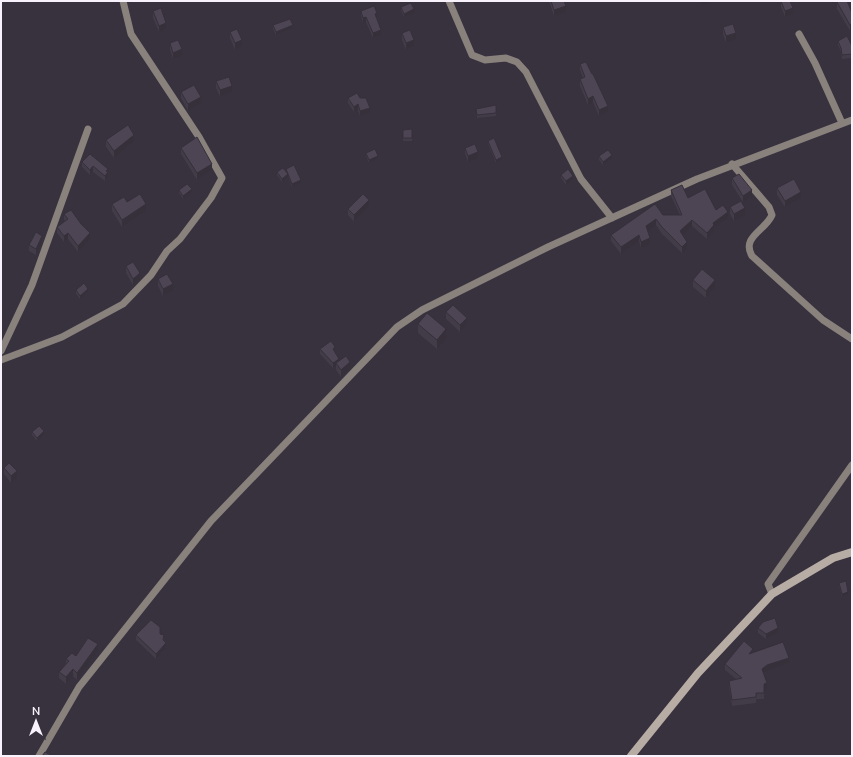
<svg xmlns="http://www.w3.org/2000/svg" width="853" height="757" font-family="'Nunito Sans',sans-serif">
	<rect width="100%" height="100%" fill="#38313e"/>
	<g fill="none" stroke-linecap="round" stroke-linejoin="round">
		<!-- minor -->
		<path stroke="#88817c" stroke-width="7" d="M449,1L472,55L485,60L506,58L517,62L526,72L581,179L612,218
			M799,34L815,63L842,123
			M732,164L769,207L772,215C765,231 741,237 752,256L823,320L852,339
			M1,351L32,285L88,129
			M1,360L62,337L123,304L151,275L167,251L180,239L211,198L222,178L199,137L131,34L123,1
			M772,594L768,584L852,465
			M39,756L79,687L211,521L397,327L422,310L548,247L697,179L852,120"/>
		<!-- secondary -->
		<path stroke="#b8ada4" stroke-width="8" d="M631,756L698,673L772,594L833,558L852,552"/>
	</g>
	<!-- wall -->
	<path fill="#423b48" d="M549,1H564L566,13L554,16Z
		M781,1L793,14L785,17L781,7Z
		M837,2L852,13L850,31L837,9Z
		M401,7L414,13L404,17L401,11Z
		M153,11L166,29L159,32L153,18Z
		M361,11L377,18H376L381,35L373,38L366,22L363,23L361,16Z
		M273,25L293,28L276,35L273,29Z
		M723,27L736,40L726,43L723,34Z
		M230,32L242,46L235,50L230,38Z
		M402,33L414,46L406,50L402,40Z
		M838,41L852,46V58L842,59L841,52L838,45Z
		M170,43L182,56L173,59L170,50Z
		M580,64L592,74L608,112L599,116L593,102L588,105L580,86V79L583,78L580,70Z
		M216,81L232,92L220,97L216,88Z
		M181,92L201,103L188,111L181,98Z
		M348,98L370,113L360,116L358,110L354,112L348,103Z
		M476,109L496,113V116L477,118Z
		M412,129V141H403V130Z
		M106,140L134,141L114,158L106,147Z
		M488,141L502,160L496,163L488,144Z
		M181,148L212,170L197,180L181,154Z
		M465,148L478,158L468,162L465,154Z
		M366,153L378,159L369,163L366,156Z
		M599,156L612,159L603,165L599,160Z
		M82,162L108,172V178L105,181L93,172L90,175L82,167Z
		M286,169L301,183L292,187L288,176V177L282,182L277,175V172H286Z
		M561,175L573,179L566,185L561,178Z
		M732,178L752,197L743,202L732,185Z
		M777,188L801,198L785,207L777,195Z
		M179,190L192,192L183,199L179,193Z
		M671,190L716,210L728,218L714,228V231L707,239L692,226L682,235L687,249L682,253L662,234L656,225L647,230L650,245L641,248L639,241L621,254L611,241V235L663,215H680L671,196Z
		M127,202L146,211L122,227L112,211V204Z
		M369,207L354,222L348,215V209Z
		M730,207L745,215L734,221L730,214Z
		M64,214L90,239L78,252L68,239L64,242L57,233V227L65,221L64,220Z
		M42,242L36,255L29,251V245Z
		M126,266L140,279L133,285L126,273Z
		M158,279L173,291L163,296L158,286Z
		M693,280L715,287L706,298L693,287Z
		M76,290L88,292L80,299L76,294Z
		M446,312L467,324L460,332L446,319Z
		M418,324L446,339L437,349L418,333Z
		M320,349L335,353L339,361L350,369L341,377L336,370V366L333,368L320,354Z
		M32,432L44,435L37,441L32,435Z
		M4,468L17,478L11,483L4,474Z
		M839,583L848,595L842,597L839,586Z
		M758,628L778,633L766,639L758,633Z
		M160,634L164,640L166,647L156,659L136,640V635Z
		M98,650L77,680L73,676L66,684L59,678V672L66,664V659Z
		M753,653L789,663L767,671L764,674L767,689L764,690V699H756V703L732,706L729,687V681L736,679L725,670V664Z"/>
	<!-- shaded-wall -->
	<path fill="#36303b" d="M701,1H714L701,5Z
		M566,6V13L554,16V10Z
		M793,8V14L785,17V11Z
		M414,9V13L404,17V14Z
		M377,13V18L375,19V14Z
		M366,17V22L363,23V18Z
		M166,23V29L159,32V26Z
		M852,23V30L850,31V25Z
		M293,25V28L276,35V32Z
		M381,30V35L373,38V33Z
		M736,33V40L726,43V36Z
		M242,40V46L235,50V43Z
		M414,40V46L406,50V43Z
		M182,49V56L173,59V53Z
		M232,86V92L220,97V90Z
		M593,96V102L588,105V99Z
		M201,97V103L188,111V104Z
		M358,104V110L354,112V107Z
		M608,106V112L599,116V110Z
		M370,108V113L360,116V111Z
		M134,135V141L114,158V151Z
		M478,152V158L468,162V156Z
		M612,155V159L603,165V162Z
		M378,156V159L369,163V160Z
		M502,157V160L496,163V160Z
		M212,164V170L197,180V173Z
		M93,166V172L90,175V170Z
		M108,169V178L105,181V176L106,171Z
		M288,174V177L282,182V179Z
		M573,176V179L566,185V181Z
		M301,180V183L292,187V184Z
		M192,189V192L183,199V196Z
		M752,190V197L743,202V196Z
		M801,192V198L785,207V201Z
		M369,200V207L354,222V215Z
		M146,204V211L122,227V220Z
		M745,208V215L734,221V214Z
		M728,212V218L714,228V231L707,239V233L713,223Z
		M656,219V225L646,232V226Z
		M692,220V226L680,237V231Z
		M68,233V239L64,242V236Z
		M90,233V239L78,252V246Z
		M639,235V241L621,254V247Z
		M42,236V242L36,255V249Z
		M650,238V245L641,248V242Z
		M687,242V249L682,253V247Z
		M140,273V279L133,285V279Z
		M715,280V287L706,298V291Z
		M173,284V291L163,296V289Z
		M88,289V292L80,299V296Z
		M467,318V324L460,332V325Z
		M446,329V339L437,349V340Z
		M335,347V353L333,354V349Z
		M339,359V364L336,363V366L333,368V363Z
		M350,362V369L341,377V370Z
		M44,431V435L37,441V438Z
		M17,471V478L11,483V476Z
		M848,592V595L842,597V594Z
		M778,628V633L766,639V634Z
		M166,643V647L156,659V654Z
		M98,644V650L77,680V673Z
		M789,658V663L767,671L762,675V669L767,665Z
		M73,669V676L66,684V677Z
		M767,683V689L764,690V684Z"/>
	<!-- building -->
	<path fill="#4d4554" stroke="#36303b" d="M551,1H564L566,6L554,10Z
		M781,1H790L793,8L785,11Z
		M840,1H847L852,13V23L850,25L837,2Z
		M411,3L414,9L404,14L401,7Z
		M374,6L377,13L375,14L381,30L373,33L366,17L363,18L361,11Z
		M161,8L166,23L159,26L153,11Z
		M290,19L293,25L276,32L273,25Z
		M733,24L736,33L726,36L723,27Z
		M237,29L242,40L235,43L230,32Z
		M410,30L414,40L406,43L402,33Z
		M847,36L852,46V54L842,55L841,48L838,41Z
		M178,40L182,49L173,53L170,43Z
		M586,62L592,74H593L608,106L599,110L593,96L588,99L580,79L585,77L580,64Z
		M229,77L232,86L220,90L216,81Z
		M194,85L201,97L188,104L181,92Z
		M357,93L360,98H366L370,108L360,111L358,104L354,107L348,98Z
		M496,105V113L477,115L476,109Z
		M128,125L134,135L114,151L106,140Z
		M412,129V138H403V130Z
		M197,137L212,164L197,173L181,148Z
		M494,138L502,157L496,160L488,141Z
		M475,144L478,152L468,156L465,148Z
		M375,149L378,156L369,160L366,153Z
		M608,150L612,155L603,162L599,156Z
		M90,154L108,169L106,171L108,172L105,176L93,166L90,170L82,162Z
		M294,165L301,180L292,184L286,169Z
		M283,168L288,174L282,179L277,172Z
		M568,169L573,176L566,181L561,175Z
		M739,174L752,190L743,196L732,178Z
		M794,179L801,192L785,201L777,188Z
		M187,184L192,189L183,196L179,190Z
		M682,185L688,198L705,189L716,210L723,205L728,212L713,223L714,225L707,233L692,220L680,231L687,242L682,247L662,227L656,219L646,226L650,238L641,242L639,235L621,247L611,235L655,204L663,215H682L671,190Z
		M140,194L146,204L122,220L112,204L124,197L127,202Z
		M363,194L369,200L354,215L348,209Z
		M741,201L745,208L734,214L730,207Z
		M71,210L81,224L90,233L78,246L68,233L64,236L57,227L68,219L64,214Z
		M36,232L42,236L36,249L29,245Z
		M133,262L140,273L133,279L126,266Z
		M702,269L715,280L706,291L693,280Z
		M167,274L173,284L163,289L158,279Z
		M84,283L88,289L80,296L76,290Z
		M453,305L467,318L460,325L446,312Z
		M427,313L446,329L437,340L418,324Z
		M331,341L335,347L333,349L339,359L333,363L320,349Z
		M346,356L350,362L341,370L336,363Z
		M39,426L44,431L37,438L32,432Z
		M9,463L17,471L11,476L4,468Z
		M846,581L848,592L842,594L839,583Z
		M775,618L778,628L766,634L758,628L763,622Z
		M151,620L160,627V634L164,635L163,640L166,643L156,654L136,635Z
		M88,638L98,644L77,673L73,669L66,677L59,672L69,661L66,659L72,653L76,656Z
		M744,641L753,649L749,654L783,642L789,658L767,665L762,669L767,683L764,684V693H756V697L732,700L729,681L742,678L725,664Z
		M45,752L53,756H42Z"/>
	<!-- border -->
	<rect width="853" height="757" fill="none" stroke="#f7f2fb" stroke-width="4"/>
	<!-- north arrow -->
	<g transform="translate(36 721)" stroke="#38313e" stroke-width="3" paint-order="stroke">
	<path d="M0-3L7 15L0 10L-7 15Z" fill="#f7f2fb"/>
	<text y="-6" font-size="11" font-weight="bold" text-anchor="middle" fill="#f7f2fb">N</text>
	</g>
</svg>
